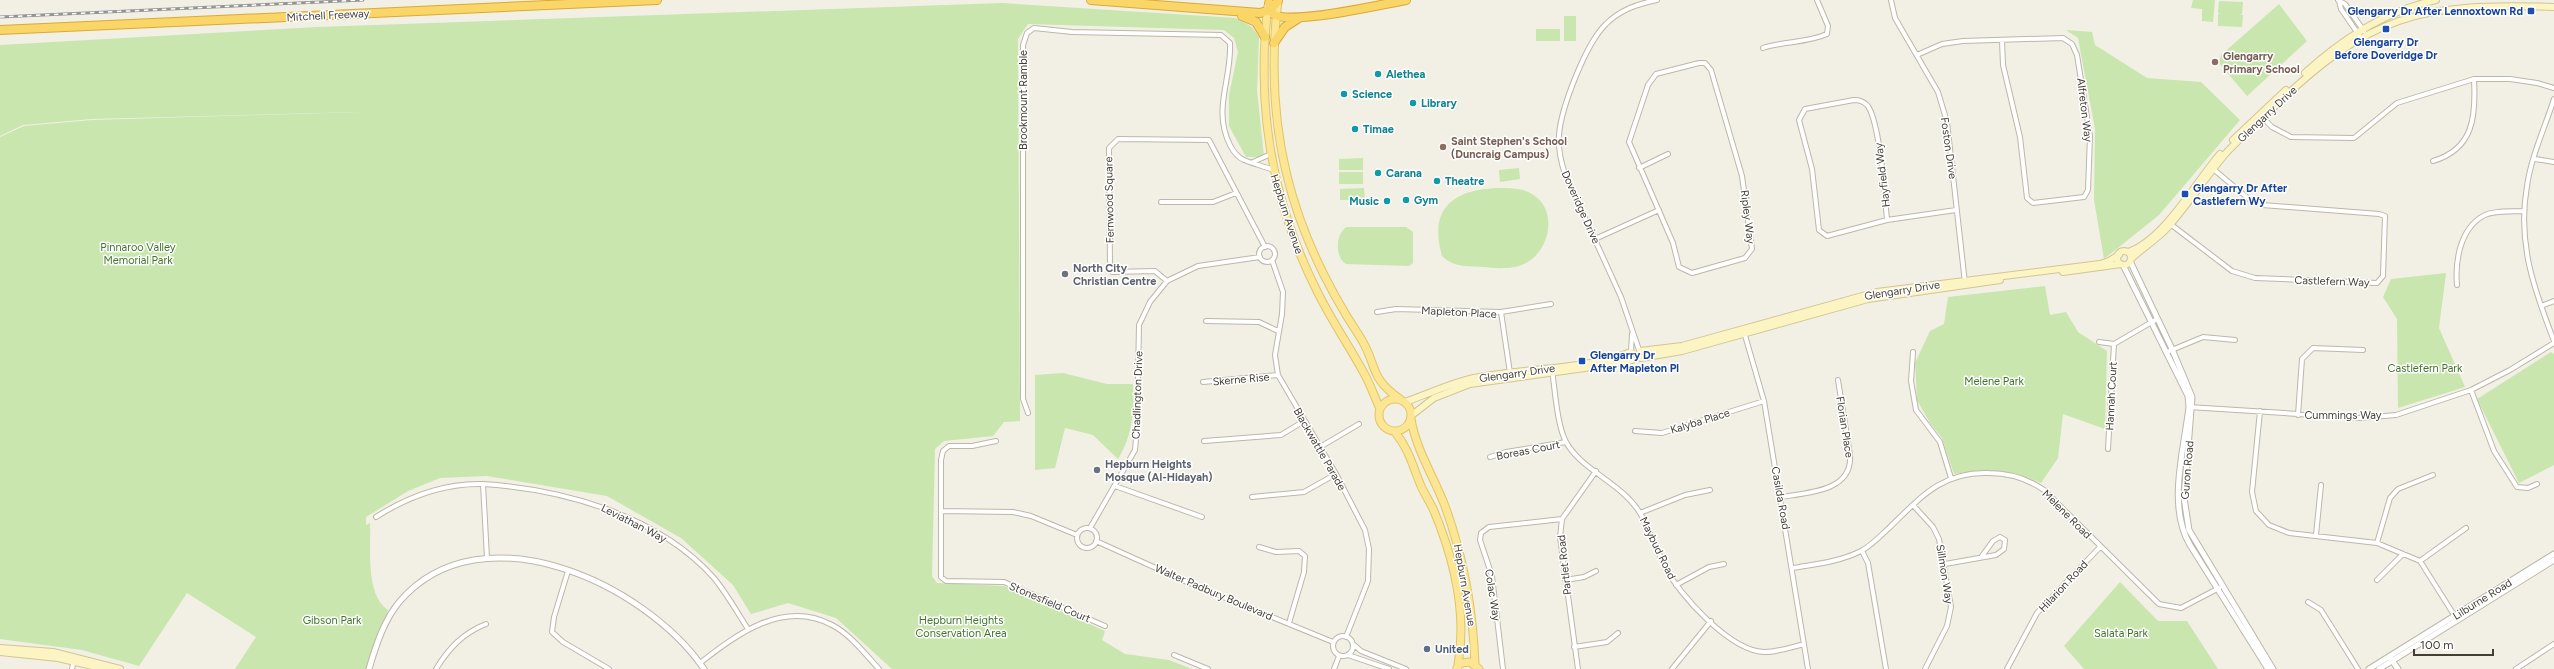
<svg xmlns="http://www.w3.org/2000/svg" width="2554" height="669" font-family="Figtree,sans-serif">
	<rect width="100%" height="100%" fill="#f2efe5"/>
	<!-- green -->
	<path fill="#c8e6ae" d="M2193,0H2215L2213,22L2202,21V9L2191,8Z
		M2219,1L2243,2L2242,14L2240,15H2243L2242,27L2218,26V14L2221,13H2218Z
		M1002,3L1236,18L1252,27L1259,37L1257,90L1264,157H1246L1229,126V95L1238,52L1234,38L1224,30L1028,24L1018,39L1020,421L1004,422L993,436L944,441L935,449L932,576L937,583L1004,586L1105,631L1102,640L1125,654L1169,660L1192,669H892L836,618L788,603L751,614L733,585L681,538L607,496L487,476L440,478L408,491L366,517V525L370,523C371,547 365,595 388,610L369,669H235L256,637L187,593L139,666L82,650L0,639V137L24,126L92,120L359,112L92,119L23,125L0,136V45L318,27Z
		M2279,4L2307,41L2247,96L2219,63L2221,55Z
		M1564,16H1576V41H1564Z
		M1536,29H1560V41H1536Z
		M2066,30L2092,32L2095,45L2147,78L2201,82L2240,120L2159,215L2104,259L2094,200L2095,129L2078,38Z
		M1363,158V170H1339V159Z
		M1519,168L1520,179L1500,182L1499,170Z
		M1339,172H1363V184H1339Z
		M1364,188L1365,200H1340V189Z
		M1484,189C1498,188 1520,186 1532,194C1559,210 1550,252 1524,264C1512,270 1494,268 1482,267C1466,266 1453,267 1442,256C1431,217 1444,195 1484,189Z
		M1347,227H1406L1413,232V263L1409,266L1346,264C1335,258 1335,233 1347,227Z
		M2446,273L2439,328L2465,387L2398,408L2397,319L2383,297L2391,279Z
		M2045,286L2050,315L2066,312L2078,332L2107,351L2105,429L2063,414L2058,458L2041,483C2010,469 1988,468 1954,474L1942,438L1930,423L1917,400L1915,363L1930,331L1944,324L1948,297Z
		M2551,352L2554,354V465L2519,483L2477,399Z
		M1063,373L1107,384H1133C1134,411 1133,435 1118,459L1093,435L1065,428L1055,468L1035,470V375Z
		M2120,582L2158,621H2187L2218,669H2084L2064,646Z"/>
	<g fill="none" stroke-linecap="round" stroke-linejoin="round">
		<defs>
			<path id="minor" d="M1891,0L1895,18L1938,92L1947,122L1965,283
				M2338,0L2345,4L2364,31
				M2339,1L2341,9L2359,35
				M1763,48C1784,41 1807,43 1827,34L1828,26L1817,0
				M1917,55L1942,44L1963,41L2063,38L2072,44L2077,55L2090,136L2088,190L2084,197L2033,203L2027,198L2020,137L2003,65L2002,40
				M1699,63H1705L1711,70L1742,176L1752,249L1745,258L1692,273L1679,267L1673,243L1629,142L1648,85L1656,74Z
				M2554,99C2545,127 2531,157 2527,186C2517,243 2534,289 2554,341
				M2261,116L2272,127L2291,137L2354,138L2397,103L2474,79H2510L2537,83L2554,88
				M2535,159L2554,162
				M2433,161C2474,149 2476,116 2474,79
				M1253,162L1271,154
				M1639,168L1668,154
				M1161,202H1213L1236,193
				M1887,220C1885,198 1880,120 1867,105C1863,101 1859,100 1854,100L1805,109L1799,120L1812,169L1819,230L1827,236L1887,220L1956,210
				M2169,223L2232,271L2255,278L2377,283L2383,276L2385,216L2379,214L2262,205L2249,199L2212,168
				M1595,239L1659,210
				M1259 254a8 8 0 1 1 16 0a8 8 0 1 1-16 0Z
				M1260,257L1198,266L1167,281L1155,271L1112,272L1110,267L1109,148L1118,139L1209,140L1265,247
				M1272,260L1283,292L1282,314L1275,355L1278,375L1336,474L1365,530L1369,549L1368,581L1346,637
				M2457,285C2455,261 2460,229 2483,216C2494,210 2512,212 2524,211
				M2541,306L2554,301
				M1377,312L1396,309L1501,312L1510,373
				M1501,312L1551,304
				M1206,321L1259,322L1278,331
				M1744,332L1764,401L1808,669
				M2099,342L2114,344
				M1639,350L1621,297L1565,174C1561,162 1558,149 1559,135C1561,108 1586,43 1606,24C1620,10 1637,4 1657,0
				M1631,351L1632,334
				M1913,352L1911,381L1916,410L1940,442L1951,478
				M2167,352L2203,337L2235,340
				M1552,370C1555,390 1557,425 1566,442C1581,470 1622,483 1640,513C1650,529 1656,548 1664,565C1678,594 1731,652 1765,652C1778,652 1792,647 1804,644
				M1203,382L1278,375
				M2471,390L2494,451L2517,487L2528,488L2537,484
				M2189,407L2361,418L2396,415L2471,390L2510,370L2554,343
				M2260,411L2252,492L2256,511L2269,525L2289,533L2377,543L2420,561L2456,618
				M1028,413L1023,399V45L1027,33L1034,28L1072,32L1221,35L1230,43C1232,80 1212,109 1230,145C1233,151 1237,157 1244,160C1253,164 1264,166 1273,170
				M2298,415L2302,359L2313,348L2363,350
				M1635,431L1662,433L1764,401
				M996,441L972,446H949L943,451L941,460V577L946,581L1004,582L1105,626
				M1204,441L1281,435L1304,421
				M1320,447L1359,424
				M2108,449L2114,344L2157,319
				M1490,457L1506,452L1566,442
				M1115,486L1202,517
				M1252,497L1304,492L1336,474
				M1780,497C1806,493 1853,492 1850,455L1838,380
				M1913,505L1933,527L1939,539L1951,607L1947,626L1925,669
				M941,511L1013,512L1031,516L1077,535
				M1640,513L1685,495L1710,490
				M376,517C409,496 444,483 483,484
				M1090,528L1135,450L1137,427L1139,325L1150,302L1167,281
				M1077 538a10 10 0 1 1 20 0a10 10 0 1 1-20 0Z
				M2316,535L2321,485
				M1096,541L1189,583L1333,642
				M2377,543L2390,498L2398,489L2433,475
				M1259,547L1276,552L1299,551L1305,556L1304,572L1289,623
				M1862,551L1868,563L1886,669
				M487,558L483,484C564,489 659,516 714,578C727,594 737,612 748,629
				M2420,561L2466,528
				M1945,564L1996,555L2004,549L2005,540L2000,537L1993,541L1982,556
				M1793,568C1816,564 1839,562 1861,551C1871,546 1880,536 1889,528C1920,498 1942,471 1989,473C2009,473 2028,479 2044,490L2159,604L2181,608L2219,588
				M568,571L554,617L552,632L563,642L609,669
				M1565,580L1584,577L1596,571
				M2377,580L2403,554
				M1676,585L1709,567L1724,564
				M2308,602L2321,610L2358,669
				M1333 646a10 10 0 1 1 20 0a10 10 0 1 1-20 0Z
				M1353,644L1361,651L1406,669
				M1574,647L1607,642L1618,633
				M1174,655L1208,669
				M1348,655L1389,669
				M700,663C737,634 784,599 832,625C850,634 865,654 879,669
				M72,669L74,660
				M436,669C449,648 463,633 486,624
				M1334,669L1339,656
				M1503,669L1492,576L1480,540L1481,533L1489,527L1562,519
				M1578,669L1560,537L1562,519L1596,471
				M1672,669L1711,621
				M2007,669L2037,613L2100,547
				M2516,669L2554,644"/>
			<path id="tertiary" d="M2130,261L2172,349L2192,397L2184,498L2189,530L2273,669
				M2123,265L2188,396L2189,407C2184,450 2167,506 2190,545L2268,669
				M2391,659L2398,669
				M369,669C376,645 384,620 400,601C482,507 646,584 704,669
				M2369,669L2554,554
				M2379,669L2554,560"/>
			<path id="secondary" d="M2305,73C2343,38 2385,11 2436,0
				M2233,140L2286,90
				M2117 258a7 7 0 1 1 14 0a7 7 0 1 1-14 0Z
				M2128,252C2164,240 2195,183 2220,154
				M2131,259C2143,247 2158,239 2169,226C2190,202 2207,175 2227,152C2241,137 2257,124 2271,110C2368,15 2421,2 2554,7
				M2063,272L2121,264
				M1640,351L1682,346L1877,292L2100,264L2109,261L2119,255
				M1641,358L1682,351L1868,299L2000,280
				M1405,402C1428,394 1451,383 1474,378C1526,367 1581,371 1631,352
				M1412,415L1434,398L1470,384L1606,365L1632,360
				M0,648L53,652L120,669
				M0,652L58,658L105,669"/>
			<path id="primary" d="M1278,0C1263,127 1290,231 1360,337C1378,365 1368,377 1400,399
				M1268,6C1256,105 1272,202 1317,291C1331,320 1350,347 1365,375C1371,386 1375,398 1380,409
				M1379 415a16 16 0 1 1 32 0a16 16 0 1 1-32 0Z
				M1411,419C1416,450 1434,477 1445,506C1464,558 1473,610 1475,664
				M1395,432C1410,451 1412,465 1421,486C1425,495 1430,502 1434,511C1454,559 1467,614 1458,665
				M1457,668L1461,663L1470,662L1479,669"/>
			<path id="motorway" d="M1091,0L1260,13L1270,10L1278,1
				M1269,3L1273,14C1290,26 1383,4 1406,0
				M1242,16L1256,22L1265,37
				M0,30L657,0
				M1274,43L1285,27L1299,18"/>
		</defs>
		<!-- minor casing -->
		<use href="#minor" stroke="#bdb7a8" stroke-width="6"/>
		<!-- tertiary casing -->
		<use href="#tertiary" stroke="#bdb7a8" stroke-width="7"/>
		<!-- secondary casing -->
		<use href="#secondary" stroke="#d1c695" stroke-width="8"/>
		<!-- primary casing -->
		<use href="#primary" stroke="#e0c564" stroke-width="9"/>
		<!-- motorway casing -->
		<use href="#motorway" stroke="#d9aa37" stroke-width="10"/>
		<!-- minor -->
		<use href="#minor" stroke="#fff" stroke-width="4"/>
		<!-- tertiary -->
		<use href="#tertiary" stroke="#fff" stroke-width="5"/>
		<!-- secondary -->
		<use href="#secondary" stroke="#fdf4c3" stroke-width="6"/>
		<!-- primary -->
		<use href="#primary" stroke="#fce694" stroke-width="7"/>
		<!-- motorway -->
		<use href="#motorway" stroke="#fad567" stroke-width="8"/>
		<defs>
			<path id="rail" d="M0,17L363,0"/>
		</defs>
		<!-- rail casing -->
		<use href="#rail" stroke="#949494" stroke-width="3"/>
		<!-- rail -->
		<use href="#rail" stroke="#fff" stroke-width="1.5" stroke-dasharray="4.5" stroke-linecap="butt"/>
	</g>
	<!-- markers -->
	<g fill="#1a4fb4" stroke="#fff" stroke-width="1.5">
		<rect x="2527" y="7" width="8" height="8" rx="2"/>
		<rect x="2382" y="25" width="8" height="8" rx="2"/>
		<rect x="2181" y="190" width="8" height="8" rx="2"/>
		<rect x="1578" y="357" width="8" height="8" rx="2"/>
	</g>
	<g fill="#8d6e63" stroke="#fff" stroke-width="1.5">
		<circle cx="2215" cy="62" r="4"/>
		<circle cx="1443" cy="147" r="4"/>
	</g>
	<g fill="#0f9aa8" stroke="#fff" stroke-width="1.5">
		<circle cx="1378" cy="74" r="4"/>
		<circle cx="1344" cy="94" r="4"/>
		<circle cx="1413" cy="103" r="4"/>
		<circle cx="1355" cy="129" r="4"/>
		<circle cx="1378" cy="173" r="4"/>
		<circle cx="1437" cy="181" r="4"/>
		<circle cx="1406" cy="200" r="4"/>
		<circle cx="1387" cy="201" r="4"/>
	</g>
	<g fill="#6b7280" stroke="#fff" stroke-width="1.5">
		<circle cx="1065" cy="274" r="4"/>
		<circle cx="1097" cy="470" r="4"/>
	</g>
	<circle fill="#5c6f8a" stroke="#fff" stroke-width="1.5" cx="1427" cy="649" r="4"/>
	<g text-anchor="middle" stroke-width="3" stroke-linejoin="round" paint-order="stroke">
		<!-- transit labels -->
		<g font-size="11" font-weight="bold" fill="#164399" stroke="#fff" text-anchor="start">
			<text x="2523" y="15" text-anchor="end">Glengarry Dr After Lennoxtown Rd</text>
			<text x="2386" y="46" text-anchor="middle">Glengarry Dr<tspan x="2386" dy="13">Before Doveridge Dr</tspan></text>
			<text x="2193" y="192">Glengarry Dr After<tspan x="2193" dy="13">Castlefern Wy</tspan></text>
			<text x="1590" y="359">Glengarry Dr<tspan x="1590" dy="13">After Mapleton Pl</tspan></text>
		</g>
		<!-- street labels -->
		<g font-size="11" fill="#443f35" stroke="#fff">
			<text transform="translate(328 15) rotate(-3)" y="4">Mitchell Freeway</text>
			<text transform="translate(1023 100) rotate(-90)" y="4">Brookmount Ramble</text>
			<text transform="translate(2085 110) rotate(83)" y="4">Alfreton Way</text>
			<text transform="translate(2267 114) rotate(-43)" y="4">Glengarry Drive</text>
			<text transform="translate(1949 148) rotate(82)" y="4">Foston Drive</text>
			<text transform="translate(1882 175) rotate(-97)" y="4">Hayfield Way</text>
			<text transform="translate(1109 200) rotate(-91)" y="4">Fernwood Square</text>
			<text transform="translate(1581 207) rotate(66)" y="4">Doveridge Drive</text>
			<text transform="translate(1287 214) rotate(72)" y="4">Hepburn Avenue</text>
			<text transform="translate(1748 217) rotate(83)" y="4">Ripley Way</text>
			<text transform="translate(2332 281) rotate(2)" y="4">Castlefern Way</text>
			<text transform="translate(1902 290) rotate(-9)" y="4">Glengarry Drive</text>
			<text transform="translate(1459 312) rotate(3)" y="4">Mapleton Place</text>
			<text transform="translate(1517 373) rotate(-8)" y="4">Glengarry Drive</text>
			<text transform="translate(1241 379) rotate(-5)" y="4">Skerne Rise</text>
			<text transform="translate(1137 395) rotate(-88)" y="4">Chadlington Drive</text>
			<text transform="translate(2111 396) rotate(-87)" y="4">Hannah Court</text>
			<text x="2343" y="419">Cummings Way</text>
			<text transform="translate(1700 421) rotate(-17)" y="4">Kalyba Place</text>
			<text transform="translate(1845 427) rotate(81)" y="4">Florian Place</text>
			<text transform="translate(1320 449) rotate(60)" y="4">Blackwattle Parade</text>
			<text transform="translate(1528 450) rotate(-11)" y="4">Boreas Court</text>
			<text transform="translate(2187 470) rotate(-85)" y="4">Guron Road</text>
			<text transform="translate(1781 498) rotate(80)" y="4">Casilda Road</text>
			<text transform="translate(2067 514) rotate(45)" y="4">Melene Road</text>
			<text transform="translate(634 523) rotate(27)" y="4">Leviathan Way</text>
			<text transform="translate(1658 548) rotate(64)" y="4">Maybud Road</text>
			<text transform="translate(1564 565) rotate(-96)" y="4">Partlet Road</text>
			<text transform="translate(1945 574) rotate(81)" y="4">Sillmon Way</text>
			<text transform="translate(1465 585) rotate(80)" y="4">Hepburn Avenue</text>
			<text transform="translate(2063 586) rotate(-47)" y="4">Hilarion Road</text>
			<text transform="translate(1214 592) rotate(23)" y="4">Walter Padbury Boulevard</text>
			<text transform="translate(1493 595) rotate(81)" y="4">Colac Way</text>
			<text transform="translate(2482 599) rotate(-32)" y="4">Lilburne Road</text>
			<text transform="translate(1050 602) rotate(23)" y="4">Stonesfield Court</text>
		</g>
		<!-- education labels -->
		<g font-size="11" font-weight="bold" fill="#785e54" stroke="#fff" text-anchor="start">
			<text x="2223" y="60">Glengarry<tspan x="2223" dy="13">Primary School</tspan></text>
			<text x="1451" y="145">Saint Stephen's School<tspan x="1451" dy="13">(Duncraig Campus)</tspan></text>
		</g>
		<!-- culture labels -->
		<g font-size="11" font-weight="bold" fill="#0d838f" stroke="#fff" text-anchor="start">
			<text x="1386" y="78">Alethea</text>
			<text x="1352" y="98">Science</text>
			<text x="1421" y="107">Library</text>
			<text x="1363" y="133">Timae</text>
			<text x="1386" y="177">Carana</text>
			<text x="1445" y="185">Theatre</text>
			<text x="1414" y="204">Gym</text>
			<text x="1379" y="205" text-anchor="end">Music</text>
		</g>
		<!-- park labels -->
		<g font-size="11" fill="#40742a" stroke="#fff">
			<text x="138" y="251">Pinnaroo Valley<tspan x="138" dy="13">Memorial Park</tspan></text>
			<text x="2425" y="372">Castlefern Park</text>
			<text x="1994" y="385">Melene Park</text>
			<text x="332" y="624">Gibson Park</text>
			<text x="961" y="624">Hepburn Heights<tspan x="961" dy="13">Conservation Area</tspan></text>
			<text x="2121" y="637">Salata Park</text>
		</g>
		<!-- worship labels -->
		<g font-size="11" font-weight="bold" fill="#5b616d" stroke="#fff" text-anchor="start">
			<text x="1073" y="272">North City<tspan x="1073" dy="13">Christian Centre</tspan></text>
			<text x="1105" y="468">Hepburn Heights<tspan x="1105" dy="13">Mosque (Al-Hidayah)</tspan></text>
		</g>
		<!-- service labels -->
		<g font-size="11" font-weight="bold" fill="#4e5e75" stroke="#fff" text-anchor="start">
			<text x="1435" y="653">United</text>
		</g>
	</g>
	<!-- scale -->
	<path d="M2414 649v6h79v-6" fill="none" stroke="#443f35" stroke-width="2"/>
	<text x="2420" y="649" font-size="12" fill="#443f35" stroke="#ffffff" stroke-width="3" paint-order="stroke">100 m</text>
</svg>
